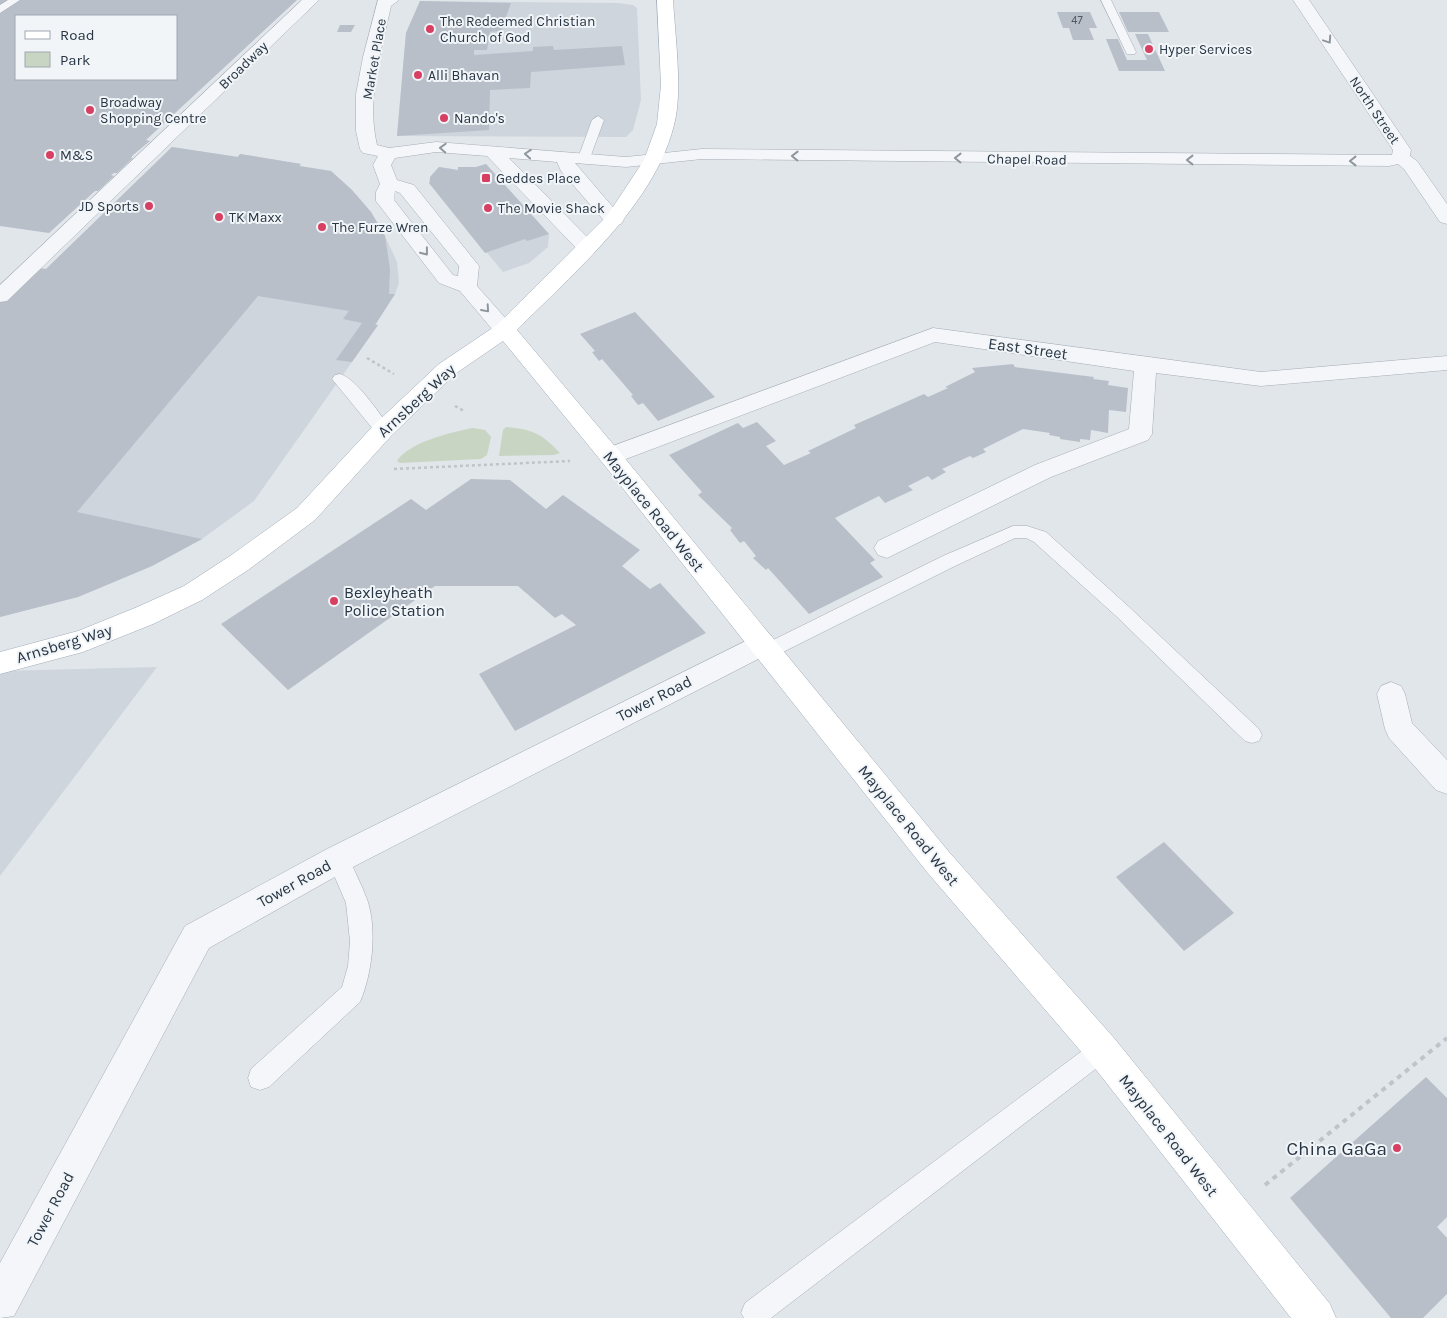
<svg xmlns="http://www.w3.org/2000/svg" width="1447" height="1318" font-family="Karla,sans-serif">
	<rect width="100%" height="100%" fill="#e1e6eb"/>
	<!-- built -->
	<path fill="#cfd5dd" d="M420,1L618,3L633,5L637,8L641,100L633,130L626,137L397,136L406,33Z
		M172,147L237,157L240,154L301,164L300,166L331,171L352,190L371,212L385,236L397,262L399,283L395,294L376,324L378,325L254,501L202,539L152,566L78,597L0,617L54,270L46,269Z
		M486,164L549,234L548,247L529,263L503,272L429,183L430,177L439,167L458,170V167H476Z
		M157,667L0,876V671Z"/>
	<!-- green -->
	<path fill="#c8d5c2" d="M506,427C533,429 542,434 560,453L554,455L499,456L503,430Z
		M473,428L485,430L491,437L487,455L481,459L400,463L397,461C409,442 452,432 473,428Z"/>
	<!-- building -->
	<path fill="#b8bfc9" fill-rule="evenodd" d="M0,0H297L146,140L150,141L133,155L131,158H133L117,173H114L111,175L114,176L98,191H95L49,233L0,226ZM16,16H176V79H16Z
		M420,1L511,3L501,31L490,32L487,50H474V55L533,51V47L553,46L554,50L622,46L625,65L531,72L530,88L490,90L489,130L397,136L406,33Z
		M1057,12H1090L1097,28H1089L1094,40H1073L1069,28H1063Z
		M1119,12H1159L1169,32H1128Z
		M340,25H355L351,32H337Z
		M1135,34H1148L1165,71H1119L1106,39H1118L1127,60H1147Z
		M172,147L238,157L240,154L301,164L299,166L331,171L352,190L371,212L385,236L390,269L389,294H395L375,325H378L352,362L336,360L362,323L343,319L349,311L258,296L77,512L202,539L152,566L78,597L0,617V284L21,265L46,269Z
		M486,164L549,234L527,241L525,239L485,253L429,183L430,182V177L439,167L458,170V167H476Z
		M635,312L715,397L658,421L643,403L638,405L631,396L633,395L602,359L599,361L592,352L595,351L580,334Z
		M1013,364L1015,367L1094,377L1093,379L1109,381L1108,385L1128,388L1126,412L1109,410L1108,433L1091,430L1090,440L1080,439V442L1060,439V437L1049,435L1050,433L1023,429L983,449L986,452L973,458L970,456L942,469L946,472L932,480L928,476L908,486L913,490L885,503L879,496L835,518L875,560L870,563L883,577L809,614L768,568L766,570L753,558L756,556L744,541L740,543L730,530L732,528L698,495L702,492L669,455L738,423L743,428L757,422L776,441L766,446L784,465L811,453L808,451L856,428L854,425L924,394L928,397L948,388L945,387L975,372L972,368Z
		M471,479L510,480L546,509L563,495L640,550L622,566L650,589L660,583L706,633L515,731L479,674L576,625L562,614L555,618L518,586H435L288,690L221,624L411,499L426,510Z
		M1164,842L1234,913L1184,951L1116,877Z
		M1426,1077L1447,1098V1217L1437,1227L1447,1238V1294L1423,1318H1391L1290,1198Z"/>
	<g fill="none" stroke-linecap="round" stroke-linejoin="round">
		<defs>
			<path id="lane" d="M8,0H20L0,13V5Z
				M1101,0H1111L1136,52L1135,54H1127L1126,52Z
				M598,116L604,120L590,158L584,162L580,161L578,158L592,120Z
				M340,374C357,379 378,412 389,426L391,430L389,434L383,435L377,434L332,379L335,375Z
				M1013,526H1027L1046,532L1128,606L1259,729L1262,735L1259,741L1252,743L1245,741L1116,616L1034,542L1026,538H1015L955,566L775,656L768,659L761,656L759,651L761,646L943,556Z
				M338,849L346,852C353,868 362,885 368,902C377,932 372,974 360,1002L269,1087L260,1090L251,1087L248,1078L251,1069L342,987L348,966L350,941L346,903L327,859L330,852Z
				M1102,1038L1110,1042L1114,1050L1110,1058L771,1318H744L741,1313L745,1303L1094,1042Z"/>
			<path id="street" d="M302,0H319L7,301L0,302V285Z
				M378,0H399L391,6C381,52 366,98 377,145L389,148L436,142L626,157L702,149L1392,155L1393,150L1293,0H1309L1411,150L1410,156L1417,161L1447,204V224L1440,222L1404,169L1398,164L1389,166L702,159L626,167L575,163L624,220L621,224L614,226L607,224L561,171L557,162L509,158L594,244L597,248L594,252L587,254L580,252L487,156L436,152L395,158L391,165L397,180L414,185L479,266L477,286L516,330L513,335L505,337L497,335L460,291L439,283L376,201V192L380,184L373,165L378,156L363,153L360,149L356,131V94L363,57ZM395,191L400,193L459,266L458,276L453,275L394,200Z
				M933,328L1261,372L1447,356V370L1261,386L1156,373L1152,434L1148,440L1051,477L887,558L878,555L874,548L878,541L1035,465L1129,429L1134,371L935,342L618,462L610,464L602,462L598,456L602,450Z
				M762,633L772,636L776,644L772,652L349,869L209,948L14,1316L0,1318V1263L185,926L327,849Z
				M1391,682L1401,686L1405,694L1412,723L1447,760V794L1436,790L1389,738L1385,729L1377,694L1381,686Z"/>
			<path id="primary" d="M657,0H673C675,35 683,92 674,125C654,206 573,273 517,330L618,450L949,852L1114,1038L1330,1304L1336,1318H1291L1090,1062L927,872L602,462L503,341L455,374L391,436L315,520L248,570L202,600L153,624L83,652L0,674V652L78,631L135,608L184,586L230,556L297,508L375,424L439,364L497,325L607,216L644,160L657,124L661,85Z"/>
		</defs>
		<!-- lane casing -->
		<use href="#lane" stroke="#a6adb6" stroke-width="1"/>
		<!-- street casing -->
		<use href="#street" stroke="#a6adb6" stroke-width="1"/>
		<!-- primary casing -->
		<use href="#primary" stroke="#a0abb7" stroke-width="1"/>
		<!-- path-far1 -->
		<path stroke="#bfc4ca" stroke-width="2.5" stroke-dasharray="3 3" stroke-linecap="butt" d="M367,358L394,374
			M455,406L464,411
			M394,469L570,461"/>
		<!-- path -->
		<path stroke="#bfc4ca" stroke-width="4" stroke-dasharray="5 5" stroke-linecap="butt" d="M1265,1185L1447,1038"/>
		<!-- lane -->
		<use href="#lane" fill="#f4f6f9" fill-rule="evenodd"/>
		<!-- street -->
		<use href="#street" fill="#f4f6f9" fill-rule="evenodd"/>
		<!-- primary -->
		<use href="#primary" fill="#fff" fill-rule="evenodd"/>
	</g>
	<!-- one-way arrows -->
	<defs><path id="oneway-chevron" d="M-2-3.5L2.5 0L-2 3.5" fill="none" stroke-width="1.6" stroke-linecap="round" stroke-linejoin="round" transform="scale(1.25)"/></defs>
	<g stroke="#8e969e">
		<use href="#oneway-chevron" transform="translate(1328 40) rotate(56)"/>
		<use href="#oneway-chevron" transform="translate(443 148) rotate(-177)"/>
		<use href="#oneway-chevron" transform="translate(528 154) rotate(-175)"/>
		<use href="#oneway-chevron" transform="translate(795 156) rotate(-179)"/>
		<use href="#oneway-chevron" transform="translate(958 158) rotate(-179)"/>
		<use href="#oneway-chevron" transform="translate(1190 160) rotate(-180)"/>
		<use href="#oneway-chevron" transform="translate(1353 161) rotate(-180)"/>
		<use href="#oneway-chevron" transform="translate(425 252) rotate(52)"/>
		<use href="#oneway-chevron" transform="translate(486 309) rotate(49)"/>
	</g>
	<!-- markers -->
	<g fill="#d73f63" stroke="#f1f5f8" stroke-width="2">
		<circle cx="430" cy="29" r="5"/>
		<circle cx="1149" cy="49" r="5"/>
		<circle cx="418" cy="75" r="5"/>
		<circle cx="90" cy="110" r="5"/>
		<circle cx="444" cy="118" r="5"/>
		<circle cx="50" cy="155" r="5"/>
		<rect x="481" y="173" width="10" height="10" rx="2.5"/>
		<circle cx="149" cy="206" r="5"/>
		<circle cx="488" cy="208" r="5"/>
		<circle cx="219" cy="217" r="5"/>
		<circle cx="322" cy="227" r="5"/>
		<circle cx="334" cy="601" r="5"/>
		<circle cx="1397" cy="1148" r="5"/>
	</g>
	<g text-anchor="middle" stroke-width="4" stroke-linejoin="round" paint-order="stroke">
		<!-- far-number labels -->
		<g font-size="11" fill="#4c5865">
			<text x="1077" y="24">47</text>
		</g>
		<!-- far-poi labels -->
		<g font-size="14" fill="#283544" stroke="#f1f5f8" text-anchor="start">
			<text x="440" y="26">The Redeemed Christian<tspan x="440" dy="16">Church of God</tspan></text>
			<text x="1159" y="54">Hyper Services</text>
			<text x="428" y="80">Alli Bhavan</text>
			<text x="100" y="107">Broadway<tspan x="100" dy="16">Shopping Centre</tspan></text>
			<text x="454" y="123">Nando's</text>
			<text x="60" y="160">M&amp;S</text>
			<text x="496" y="183">Geddes Place</text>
			<text x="139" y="211" text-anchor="end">JD Sports</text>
			<text x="498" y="213">The Movie Shack</text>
			<text x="229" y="222">TK Maxx</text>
			<text x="332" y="232">The Furze Wren</text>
		</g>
		<!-- far-street labels -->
		<g font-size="14" fill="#283544" stroke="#f1f5f8">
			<text transform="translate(374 59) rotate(-80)" y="5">Market Place</text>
			<text transform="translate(243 65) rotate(-44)" y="5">Broadway</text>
			<text transform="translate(1375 110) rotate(56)" y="5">North Street</text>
			<text transform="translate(1027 159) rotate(1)" y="5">Chapel Road</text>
		</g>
		<!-- street labels -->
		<g font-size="16" fill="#283544" stroke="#f1f5f8">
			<text transform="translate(1028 348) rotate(8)" y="6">East Street</text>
			<text transform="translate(416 400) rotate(-43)" y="6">Arnsberg Way</text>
			<text transform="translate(654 511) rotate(51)" y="6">Mayplace Road West</text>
			<text transform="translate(64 643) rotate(-17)" y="6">Arnsberg Way</text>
			<text transform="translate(654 698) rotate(-27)" y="6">Tower Road</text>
			<text transform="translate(909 825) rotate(51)" y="6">Mayplace Road West</text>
			<text transform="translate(294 883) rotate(-29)" y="6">Tower Road</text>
			<text transform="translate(1169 1135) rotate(52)" y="6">Mayplace Road West</text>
			<text transform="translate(50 1209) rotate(-62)" y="6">Tower Road</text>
		</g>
		<!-- poi labels -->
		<g font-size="16" fill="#283544" stroke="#f1f5f8" text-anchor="start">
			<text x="344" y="598">Bexleyheath<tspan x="344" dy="18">Police Station</tspan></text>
		</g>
		<!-- near-poi labels -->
		<g font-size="19" fill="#283544" stroke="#f1f5f8" text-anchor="end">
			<text x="1387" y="1155">China GaGa</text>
		</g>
	</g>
	<!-- legend -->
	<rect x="15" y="15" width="162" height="65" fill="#f1f5f8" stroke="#a1a8b0"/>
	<rect x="25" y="31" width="25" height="8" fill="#ffffff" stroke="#a1a8b0"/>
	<text x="60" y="40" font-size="15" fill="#283544">Road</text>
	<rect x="25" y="52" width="25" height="15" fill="#c8d5c2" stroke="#a1a8b0"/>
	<text x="60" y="65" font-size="15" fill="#283544">Park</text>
</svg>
